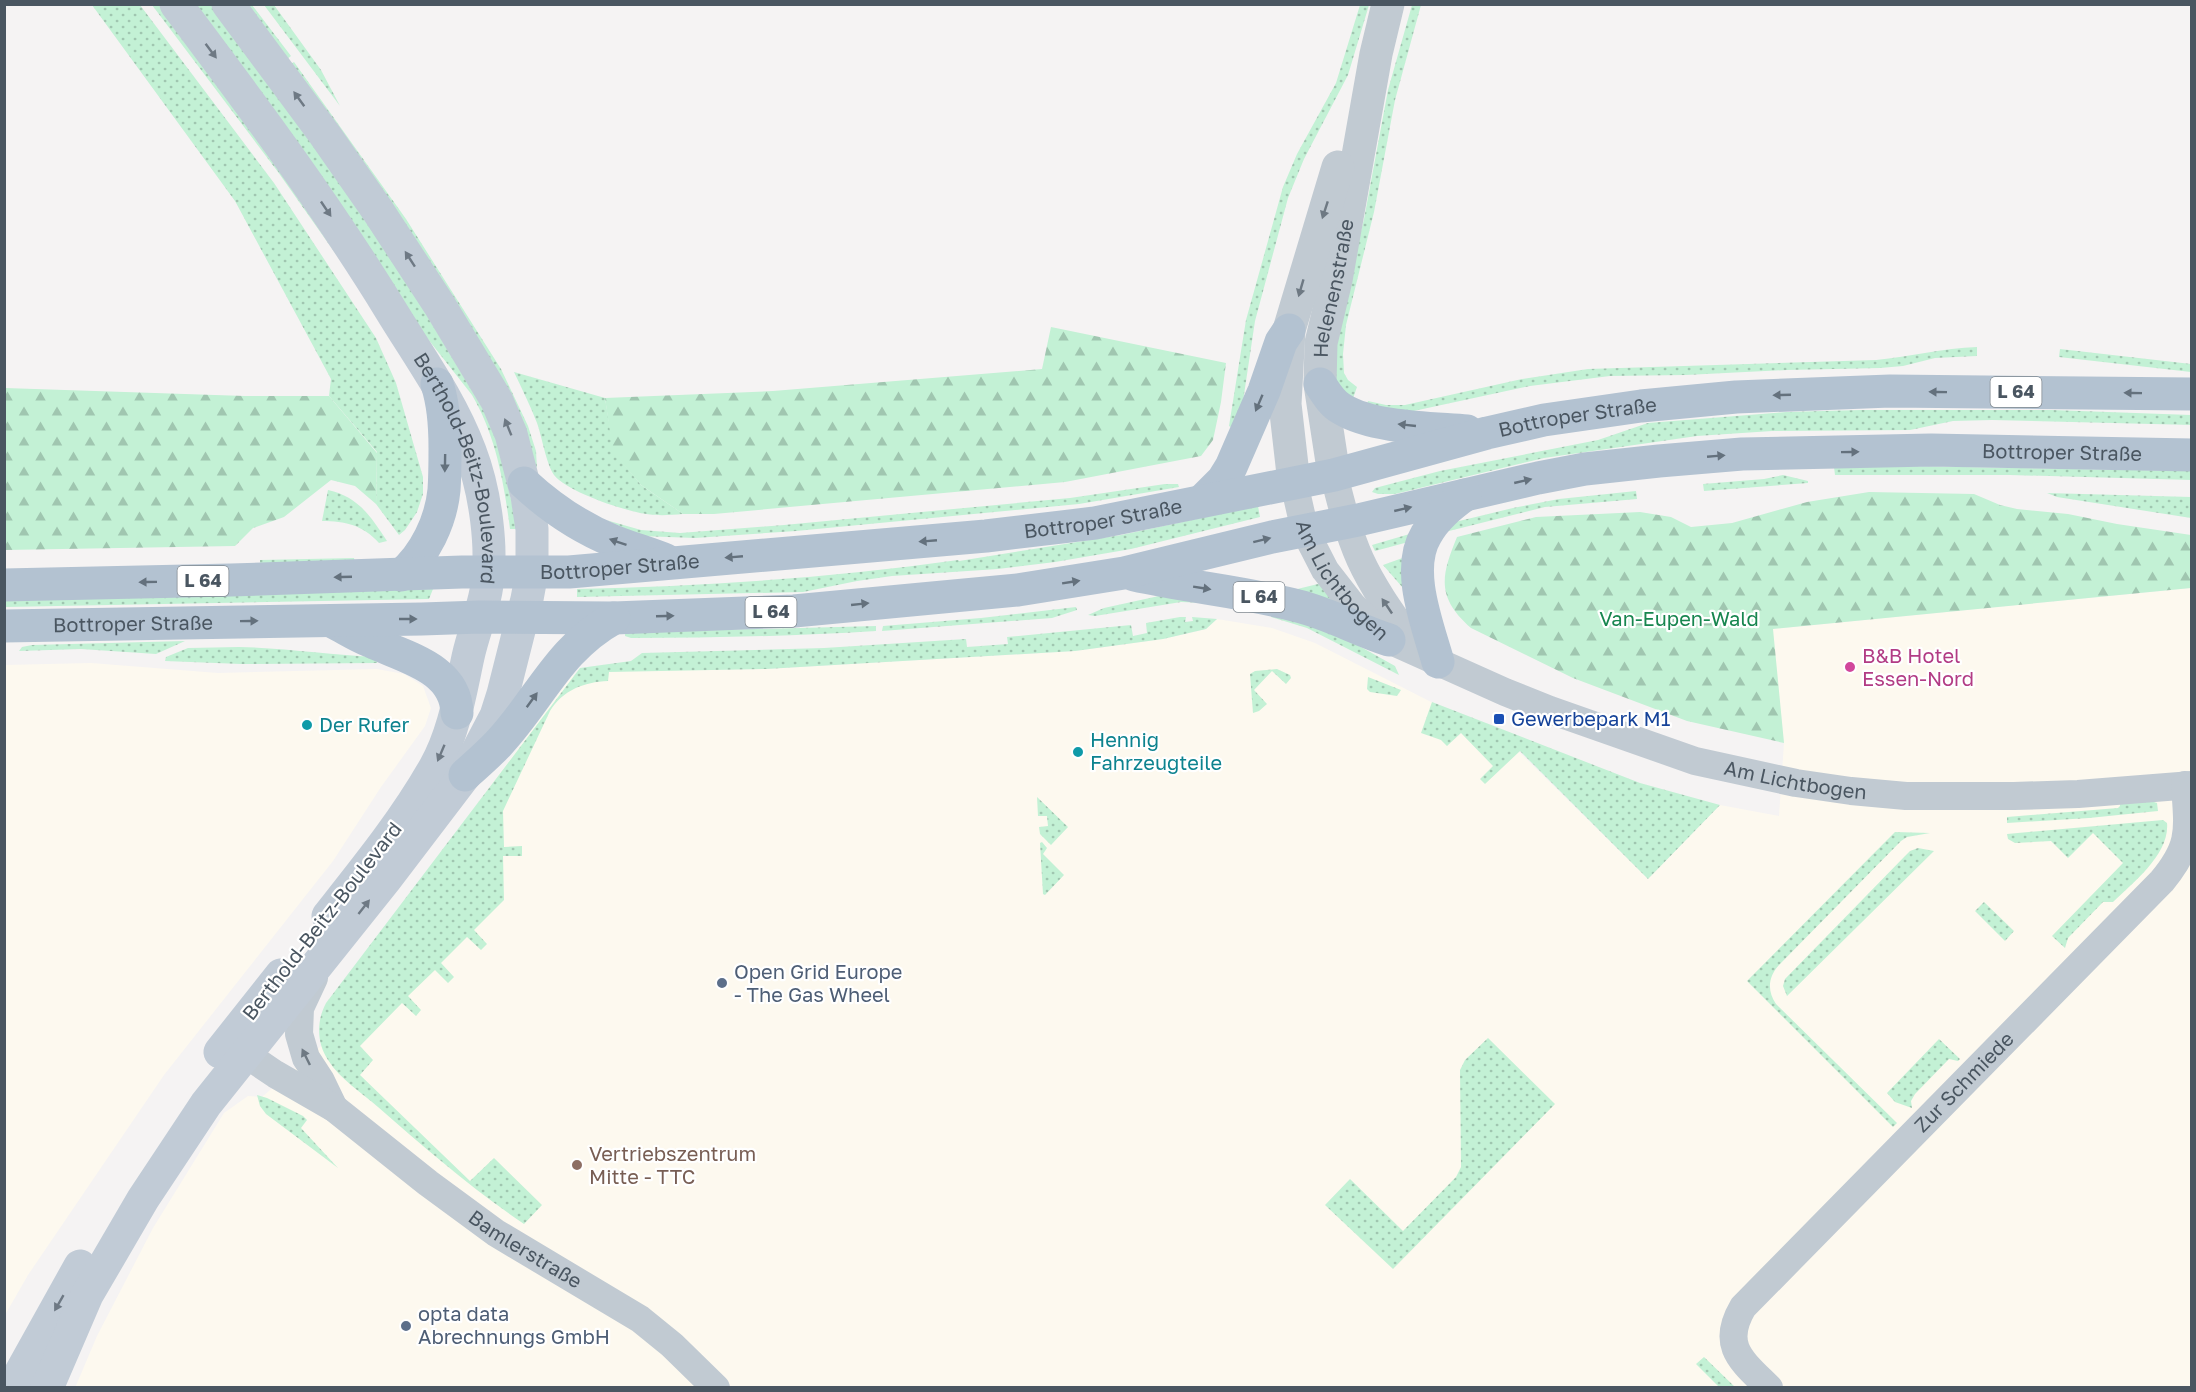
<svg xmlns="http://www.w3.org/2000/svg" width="2196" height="1392" font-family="'Golos Text',sans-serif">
	<defs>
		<pattern id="grass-dots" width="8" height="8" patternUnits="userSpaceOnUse" patternTransform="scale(1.5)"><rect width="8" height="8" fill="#c3f1d5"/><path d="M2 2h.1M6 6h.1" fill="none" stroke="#a0c6b0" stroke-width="1.8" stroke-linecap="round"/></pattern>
		<pattern id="forest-firs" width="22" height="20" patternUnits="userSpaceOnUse" patternTransform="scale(1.5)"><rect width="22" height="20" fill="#c3f1d5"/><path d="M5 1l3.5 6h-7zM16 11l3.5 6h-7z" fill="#a0c6b0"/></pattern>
	</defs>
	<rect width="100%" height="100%" fill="#f5f3f3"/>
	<!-- commercial -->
	<path fill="#fdf9ef" d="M2191,588V1387L75,1388L97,1336L153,1228L224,1113L248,1096L262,1097L321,1046L319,1026L326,1003L406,900L572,676L605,671L766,669L1075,651L1163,639L1198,631L1206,629L1217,619L1272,628L1315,643L1508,741L1648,879L1720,805L1779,816L1784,743L1772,629Z
		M91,663L218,673L377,669L404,674L423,686L431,708L425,726L381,787L333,861L164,1075L28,1275L5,1315V665Z"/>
	<!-- grass -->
	<path fill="url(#grass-dots)" d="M92,5H140L274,183L376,338L396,383L423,477V494L417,512L405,530L399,535L376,504L377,452L329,396L331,379L235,201Z
		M152,5H160L225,90L340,260L278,172Z
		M192,5H212L386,247L494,427L518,529H510C504,483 496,436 472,395L409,315Z
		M243,5H252L291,56L286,60Z
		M264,5H274L321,70L340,106Z
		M1360,5H1369L1348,75L1304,159L1288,198L1255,321L1242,408L1236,430L1229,426L1246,320L1283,187L1297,154L1336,83Z
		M1412,5H1421L1395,100L1374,212L1346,325L1343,354L1344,373L1348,380L1357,387L1351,404L1336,390L1335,351L1353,263L1364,219L1388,90Z
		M294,62L406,219L501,369L528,426L536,451L537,468L289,65Z
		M1977,347V356L1935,358L1903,366L1880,368L1787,370L1686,375L1610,376L1530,386L1409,412L1366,409L1368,401L1386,405H1405L1522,379L1588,369L1876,360C1910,357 1943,348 1977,347Z
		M2060,349L2191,364V372L2059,357Z
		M514,372L605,398L614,452L641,485L683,514C671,515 659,516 646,514C625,511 567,492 554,475C546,463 542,437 537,423C530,405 522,389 514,372Z
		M1861,410H2052L2191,415L2192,425L1992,420L1953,421L1910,430L1772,431L1697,436L1544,458L1395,494H1378L1372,492L1375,488L1440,471L1598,440L1648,423L1786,412Z
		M1904,466L2191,471L2192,480L2010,475H1835L1834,467Z
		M1783,475L1808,481V483L1704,491L1703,484L1764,479Z
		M1165,484H1178L1179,487L1079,504L796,531L695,538L641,536L606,520L641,530L680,533L784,525L1070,498Z
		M328,490C359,497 371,517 387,541L379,543C363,525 345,521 322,521Z
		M1636,491L1637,499L1545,507L1437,534L1455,522L1513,508L1559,499Z
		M2047,493L2191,497V518L2057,497Z
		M1258,506L1260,517L1131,549L1055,562L998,569L892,576L857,581L803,592L577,597V589C705,586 831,578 958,560L959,561L1121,535Z
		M1413,533L1412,541L1375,551L1372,545Z
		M1408,556L1403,588L1383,565Z
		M354,558L355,563L260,565V560Z
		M1322,583L1337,602L1285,592Z
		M433,589L429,599L5,607L4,599Z
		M1168,594L1207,603L1181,602L1095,616L1088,615L1104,608Z
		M1076,607L1077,610L1052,618L882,631L883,626L981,618Z
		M1270,609L1352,642L1395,666L1399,675L1307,628L1271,617Z
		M1180,617H1186L1185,622L1193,621L1192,617L1217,619L1206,629L1163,639L1075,651L766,669L609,672L608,681C584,682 563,690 550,711L503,811L504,847L522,846V856H503L504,900L474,930L487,944L481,950L467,937L441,963L454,977L448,983L435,970L408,996L421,1010L416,1016L402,1003L360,1046L373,1060L360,1075L470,1181L494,1158L542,1205L524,1224C472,1189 425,1148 378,1107C362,1093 340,1079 328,1060C317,1043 316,1022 326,1003L580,668L631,661L642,653L824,648L966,639L967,647L1008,644L1007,637L1131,625L1133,636L1147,633L1146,623Z
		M876,626V631C795,636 713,638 631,638L625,636V633L640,632Z
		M185,641L156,654L81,649L19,651L22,647L32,645Z
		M239,647C285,648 330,655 377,657V663L241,664L165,661L166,657L188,648Z
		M1277,669L1290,675L1291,678L1286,684L1272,671L1254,690L1267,704L1259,711L1253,713L1250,674L1255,671Z
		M1368,677L1401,690L1397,696L1370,692L1367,689Z
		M1432,702L1640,783L1720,805L1648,879L1520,751L1485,784L1480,779L1493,766L1461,733L1447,746L1441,740L1421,733Z
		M1037,797L1068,827L1051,845L1040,834L1039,827L1048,826L1047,816H1038Z
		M2120,801H2151L2157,803L2158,811L2089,818L2007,823V817L2118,808L2120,806Z
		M2163,820L2167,823C2170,854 2133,883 2113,902H2103L2068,938L2065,948L2052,936L2123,863L2093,833L2068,858L2051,841L2015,843L2008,839L2007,834Z
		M1895,832L1930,833L1907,837L1901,841L1779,965C1768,977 1767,991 1776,1004L1897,1123L1893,1127L1747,981Z
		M1042,842L1047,848L1043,854L1064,875L1045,895L1043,894L1040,843Z
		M1918,848L1934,851L1787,996L1783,986L1785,979L1905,856L1910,851Z
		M1984,902L2014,931L2005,941L1975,911Z
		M1488,1038L1555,1104L1393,1269L1325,1205L1350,1179L1403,1231L1456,1177L1461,1167L1460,1070L1465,1060Z
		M1939,1039L1960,1059L1958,1061L1949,1059L1915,1094L1911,1101L1912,1108L1895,1102L1887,1093Z
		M257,1095L267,1098L303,1116L307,1120L301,1128L338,1168L266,1114L260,1106Z
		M1704,1357L1735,1387H1719L1696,1364Z"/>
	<!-- forest -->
	<path fill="url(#forest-firs)" d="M1051,327L1226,363L1221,402L1213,440L1201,456L1065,482L714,514H683L641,485L613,452L605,398L773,391L1042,369Z
		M5,388L245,396H329L377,453L376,504L355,486L331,480L284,517L253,528L235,546L5,550Z
		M1869,492L1974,494L2000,505L2017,509L2068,514L2117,524L2191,535V588L1773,629L1784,743L1687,721L1573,678L1471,628C1436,597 1441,576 1457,537L1536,517L1640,512L1671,517L1691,527L1732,523L1807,502Z"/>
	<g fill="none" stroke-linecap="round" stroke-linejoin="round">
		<!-- minor -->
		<g stroke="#c1cad2" stroke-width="28">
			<path d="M1334,475C1341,503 1348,532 1360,559C1375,592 1398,622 1419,652"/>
			<path id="s1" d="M1294,483L1305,531L1325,570L1353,606L1389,640L1505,692L1550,710L1695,761L1796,783L1851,791L1906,796H2014L2078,794L2192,785"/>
			<path d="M314,978L300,1008L299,1034L306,1058L321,1081L334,1108"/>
			<path id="s2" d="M228,1042L275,1074L334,1108L428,1183L496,1233L640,1319L672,1345L716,1388"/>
			<path id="s3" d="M1769,1388C1742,1361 1720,1346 1743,1307L2162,881C2192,845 2188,830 2185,785"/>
		</g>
		<!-- tertiary -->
		<g stroke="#c1cad2" stroke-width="33">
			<path id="s4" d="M1334,475L1320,384L1321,343L1336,280L1376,54L1388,4"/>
			<path d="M1294,483L1285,404L1289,330L1338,167"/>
		</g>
		<!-- secondary -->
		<g stroke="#c1cbd6" stroke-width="33">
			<path id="s5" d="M176,4C251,104 325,203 390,309C418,355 451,400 470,451C485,490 494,550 486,591C482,613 473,634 468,657C460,694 454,733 435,767C405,820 366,868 328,916"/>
			<path d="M220,1052L281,975"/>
			<path d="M12,1388L80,1266"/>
			<path d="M47,1388L87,1295L143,1199L206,1104L385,880L465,775L496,716L503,694L527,599L532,572V529L527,496L511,434L497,401L440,306L378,211L325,135L228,4"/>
		</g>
		<!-- primary -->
		<g stroke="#b3c2d1" stroke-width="33">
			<path d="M1320,384C1326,393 1332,404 1342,409C1373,428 1431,428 1467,431"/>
			<path d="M524,483C551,508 579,527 613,541C630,548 649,553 666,560"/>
			<path d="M1202,501L1223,480L1231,467L1264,391L1281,342L1289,330"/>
			<path d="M401,575C425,555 441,521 444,490C445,476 445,462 445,448C445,426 444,405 437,384"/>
			<path d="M1134,575C1188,587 1245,592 1298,606C1330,614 1358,630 1389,640"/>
			<path id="s6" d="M4,585L231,580L462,572H569L986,536L1095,523L1334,475L1487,433L1544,420L1641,406L1736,397L1890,391L2192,394"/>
			<path d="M333,622C345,628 357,636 370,641C403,657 456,667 457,713"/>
			<path id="s7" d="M4,626L422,619L480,617L614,618L794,611L1018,590L1124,573L1272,537L1358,520L1538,478L1585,469L1659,461L1742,454L1931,450L2192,455"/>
			<path d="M1438,662C1428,626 1405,570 1426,535C1435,518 1450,506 1465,495"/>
			<path d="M465,775C476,765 488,755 499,743C540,699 558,649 614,618"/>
		</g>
	</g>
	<!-- one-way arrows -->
	<defs><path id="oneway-solid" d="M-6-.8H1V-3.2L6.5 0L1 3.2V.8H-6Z" transform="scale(1.5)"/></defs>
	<g fill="#6e7984">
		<use href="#oneway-solid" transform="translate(211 51) rotate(53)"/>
		<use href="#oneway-solid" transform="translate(299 99) rotate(-126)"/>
		<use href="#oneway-solid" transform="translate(326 209) rotate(56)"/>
		<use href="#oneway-solid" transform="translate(410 259) rotate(-123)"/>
		<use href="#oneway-solid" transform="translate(508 427) rotate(-112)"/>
		<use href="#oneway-solid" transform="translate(441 753) rotate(113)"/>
		<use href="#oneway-solid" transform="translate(364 907) rotate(-52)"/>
		<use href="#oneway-solid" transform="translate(59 1303) rotate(120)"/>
	</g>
	<g fill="#6e7983">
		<use href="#oneway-solid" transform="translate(1325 210) rotate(108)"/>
		<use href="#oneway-solid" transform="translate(1301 288) rotate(106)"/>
		<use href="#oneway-solid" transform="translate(1387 606) rotate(-124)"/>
		<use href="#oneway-solid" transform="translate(306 1057) rotate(-116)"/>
	</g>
	<g fill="#64717d">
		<use href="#oneway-solid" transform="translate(1938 392) rotate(-179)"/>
		<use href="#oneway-solid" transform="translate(2133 393) rotate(-179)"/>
		<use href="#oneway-solid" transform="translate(1782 395) rotate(178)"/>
		<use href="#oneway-solid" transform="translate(1259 403) rotate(113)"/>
		<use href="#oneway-solid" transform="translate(1407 425) rotate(-174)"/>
		<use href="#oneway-solid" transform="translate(1850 452) rotate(-1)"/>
		<use href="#oneway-solid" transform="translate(1716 456) rotate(-5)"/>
		<use href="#oneway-solid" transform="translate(445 463) rotate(91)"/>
		<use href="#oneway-solid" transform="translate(1523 481) rotate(-13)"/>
		<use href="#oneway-solid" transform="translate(1403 509) rotate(-13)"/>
		<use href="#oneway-solid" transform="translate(1262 540) rotate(-14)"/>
		<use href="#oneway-solid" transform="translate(928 541) rotate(175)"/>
		<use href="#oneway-solid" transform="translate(618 542) rotate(-161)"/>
		<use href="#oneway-solid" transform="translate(734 557) rotate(175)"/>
		<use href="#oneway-solid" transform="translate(343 577) rotate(178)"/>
		<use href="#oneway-solid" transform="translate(148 582) rotate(179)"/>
		<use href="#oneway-solid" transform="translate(1071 582) rotate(-9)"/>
		<use href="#oneway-solid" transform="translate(1202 588) rotate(9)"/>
		<use href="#oneway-solid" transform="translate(860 604) rotate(-6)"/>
		<use href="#oneway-solid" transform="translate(665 616) rotate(-2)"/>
		<use href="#oneway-solid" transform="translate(408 619)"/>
		<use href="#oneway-solid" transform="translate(249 621) rotate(-1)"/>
		<use href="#oneway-solid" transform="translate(532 700) rotate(-54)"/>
	</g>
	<!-- markers -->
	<circle fill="#d1479c" stroke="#fff" stroke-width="2" cx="1850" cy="667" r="6"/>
	<rect fill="#1a4fb4" stroke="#fff" stroke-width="2" x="1493" y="713" width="12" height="12" rx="3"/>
	<g fill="#0f9aa8" stroke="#fff" stroke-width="2">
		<circle cx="307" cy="725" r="6"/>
		<circle cx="1078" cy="752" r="6"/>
	</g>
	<g fill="#5c6f8a" stroke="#fff" stroke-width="2">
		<circle cx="722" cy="983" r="6"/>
		<circle cx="406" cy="1326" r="6"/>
	</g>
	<circle fill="#8d6e63" stroke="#fff" stroke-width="2" cx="577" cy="1165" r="6"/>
	<g text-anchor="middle" stroke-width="4.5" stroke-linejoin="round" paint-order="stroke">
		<!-- shield labels -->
		<g fill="#fff" stroke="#808990" stroke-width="1.5">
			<rect x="1990.5" y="377" width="51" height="30" rx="4.5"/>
			<rect x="177.5" y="566" width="51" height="30" rx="4.5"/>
			<rect x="1233.5" y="582" width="51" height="30" rx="4.5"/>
			<rect x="745.5" y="597" width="51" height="30" rx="4.5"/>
		</g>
		<g font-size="18" font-weight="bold" fill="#4a5661">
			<text x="2016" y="398">L 64</text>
			<text x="203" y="587">L 64</text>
			<text x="1259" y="603">L 64</text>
			<text x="771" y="618">L 64</text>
		</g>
		<!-- street labels -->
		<g font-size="20" fill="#4a5661" stroke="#fff">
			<text dy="7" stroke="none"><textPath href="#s4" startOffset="189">Helenenstraße</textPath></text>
			<text dy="7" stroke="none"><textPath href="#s6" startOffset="1588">Bottroper Straße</textPath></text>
			<text dy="7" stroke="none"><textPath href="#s7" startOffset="2073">Bottroper Straße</textPath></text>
			<text dy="7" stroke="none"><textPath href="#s5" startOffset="549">Berthold-Beitz-Boulevard</textPath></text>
			<text dy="7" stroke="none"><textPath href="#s6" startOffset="1102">Bottroper Straße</textPath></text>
			<text dy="7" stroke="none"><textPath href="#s6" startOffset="616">Bottroper Straße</textPath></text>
			<text dy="7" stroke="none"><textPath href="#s1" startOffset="111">Am Lichtbogen</textPath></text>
			<text dy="7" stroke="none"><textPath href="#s7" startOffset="129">Bottroper Straße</textPath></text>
			<text dy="7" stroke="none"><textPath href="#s1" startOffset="620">Am Lichtbogen</textPath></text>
			<text transform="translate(322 921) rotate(-52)" y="7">Berthold-Beitz-Boulevard</text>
			<text dy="7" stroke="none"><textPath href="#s3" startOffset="411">Zur Schmiede</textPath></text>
			<text dy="7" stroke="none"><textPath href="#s2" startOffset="363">Bamlerstraße</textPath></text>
		</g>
		<!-- park labels -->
		<g font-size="20" fill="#17864f" stroke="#fff">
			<text x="1679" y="626">Van-Eupen-Wald</text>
		</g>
		<!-- hotel labels -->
		<g font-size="20" fill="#b23c85" stroke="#fff" text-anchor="start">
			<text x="1862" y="663">B&amp;B Hotel<tspan x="1862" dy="23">Essen-Nord</tspan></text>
		</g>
		<!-- transit labels -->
		<g font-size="20" fill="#164399" stroke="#fff" text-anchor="start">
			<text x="1511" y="726">Gewerbepark M1</text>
		</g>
		<!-- culture labels -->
		<g font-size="20" fill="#0d838f" stroke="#fff" text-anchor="start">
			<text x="319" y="732">Der Rufer</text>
			<text x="1090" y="747">Hennig<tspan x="1090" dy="23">Fahrzeugteile</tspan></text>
		</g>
		<!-- service labels -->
		<g font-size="20" fill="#4e5e75" stroke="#fff" text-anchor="start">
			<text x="734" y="979">Open Grid Europe<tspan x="734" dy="23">- The Gas Wheel</tspan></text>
			<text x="418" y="1321">opta data<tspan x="418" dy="23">Abrechnungs GmbH</tspan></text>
		</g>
		<!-- education labels -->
		<g font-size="20" fill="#785e54" stroke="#fff" text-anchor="start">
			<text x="589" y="1161">Vertriebszentrum<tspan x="589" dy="23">Mitte - TTC</tspan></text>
		</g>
	</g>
	<!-- border -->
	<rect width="2196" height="1392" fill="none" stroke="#4a5661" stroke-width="12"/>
</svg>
